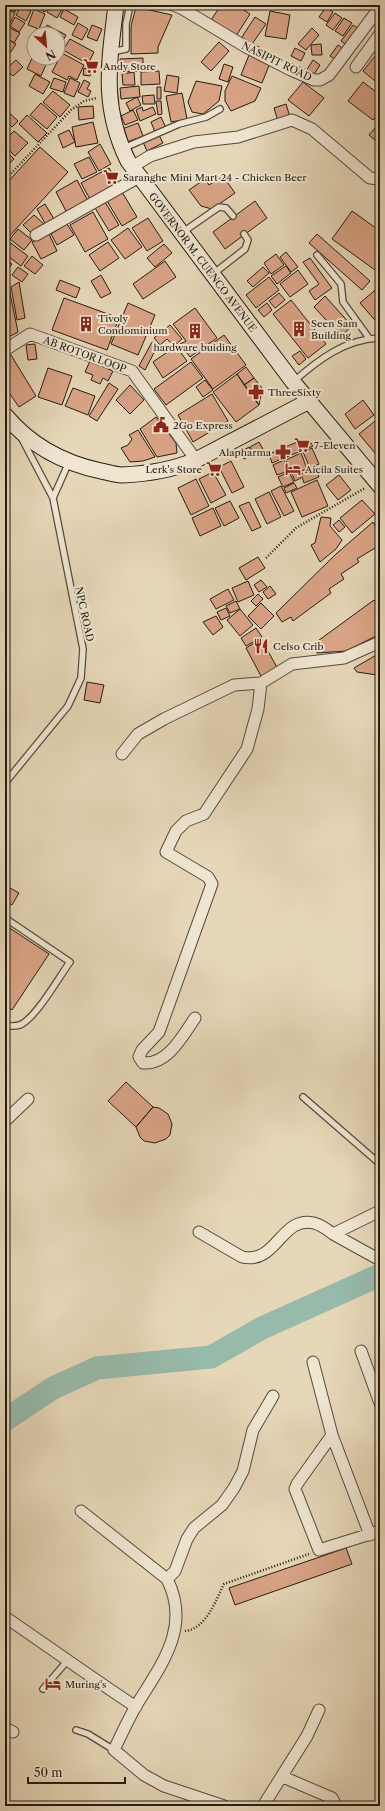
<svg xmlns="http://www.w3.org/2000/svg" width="385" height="1811" font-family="'Libre Caslon Text',serif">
	<rect width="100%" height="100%" fill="#e6d7b8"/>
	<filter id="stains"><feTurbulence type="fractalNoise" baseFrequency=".005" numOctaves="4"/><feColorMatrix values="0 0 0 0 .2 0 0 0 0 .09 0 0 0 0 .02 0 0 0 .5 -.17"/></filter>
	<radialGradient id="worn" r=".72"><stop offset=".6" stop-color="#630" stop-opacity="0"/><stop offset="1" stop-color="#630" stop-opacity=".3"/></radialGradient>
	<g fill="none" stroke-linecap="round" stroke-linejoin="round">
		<!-- river -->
		<path stroke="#97baaa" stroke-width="23" d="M5,1420L53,1388L97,1368L211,1357L262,1328L380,1275"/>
	</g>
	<!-- building -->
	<path fill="#daa487" stroke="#251c11" d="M6,5H19L15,12L5,7Z
		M36,5H48L45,12L35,7Z
		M51,5H57L63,8L57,18L47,12Z
		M221,5H236L250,14L236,36L211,20Z
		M21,6L31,11L26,21L16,15Z
		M136,7L172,15L158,47V53L131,54V26Z
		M326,7L333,12L327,22L319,17Z
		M5,8L15,13L10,23L5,20Z
		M34,9L45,14L39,29L28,25Z
		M64,9L78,17L74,25L60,17Z
		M270,11L290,15L286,39L265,36Z
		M335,13L342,18L333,30L326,25Z
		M15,17L25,23L19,32L10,26Z
		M255,17L266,24L250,47L240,40Z
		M344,18L352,23L343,36L335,31Z
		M78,23L88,29L82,40L72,35Z
		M47,25L66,35L58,50V34H43Z
		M92,25L102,29L97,41L87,37Z
		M353,25L362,31L349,47L341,41Z
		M10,28L20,33L14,43L5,37Z
		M312,28L319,35L306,50L298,44Z
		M6,38L16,44L10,53L5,50Z
		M70,39L94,52L88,64L63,50Z
		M219,42L229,51L211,71L201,62Z
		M321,44L322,55H312L311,45Z
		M338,45L345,50L338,61L330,56Z
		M295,48L305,53L301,61L291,56Z
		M379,51L380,52V85L363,71Z
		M62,53L84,65L77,80L69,76L67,80L52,72Z
		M34,54V58H49L41,76L27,69Z
		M249,55L270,63L262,83L241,75Z
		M143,58V71L121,72L120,59Z
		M16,60L23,67L13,76L6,69Z
		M313,60L320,65L313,76L306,71Z
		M224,64L233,67L228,82L219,79Z
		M84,68L92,70L90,76L83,75Z
		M159,71L160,84L141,85V72Z
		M134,72L135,85H123L122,74Z
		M35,74L50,82L43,94L29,86Z
		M167,75L179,77L177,93L164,91Z
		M232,76L261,88L255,101L231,111L225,101V91Z
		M54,78L66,82L63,92L50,88Z
		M70,78L80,83L74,97L64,93Z
		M84,80L90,83L87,89L91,91L88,97L78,92Z
		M196,81L222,86L219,101L203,114L192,112L188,102Z
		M303,82L324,98L309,116L288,100Z
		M363,82L380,95V112L373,120L348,101Z
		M139,86L140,97L121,99L120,88Z
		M157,87H161V99H157Z
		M53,91L70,105L60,117L43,102Z
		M182,93L187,119L171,122L166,96Z
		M154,95L155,104H143L142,96Z
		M137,97L141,105L130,111L126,103Z
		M156,101H161L162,114L158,115Z
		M41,103L57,117L47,129L30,115Z
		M286,104L290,117L278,121L274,108Z
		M93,106L94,118L79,120L78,107Z
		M142,107L143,111L153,107L156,114L140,121L136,110Z
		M5,109L18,121L12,127L5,120Z
		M133,110L138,120L125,125L121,116Z
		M27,115L47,133L38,142L19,124Z
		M161,117L166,128L155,132L151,122Z
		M93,122L98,143L76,147L72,127Z
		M138,123L143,136L127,142L122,129Z
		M375,128L380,132V135L376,141L369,135Z
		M69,130L75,142L63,148L58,135Z
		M14,131L28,143L15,156L5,146V140Z
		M159,135L163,143L147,151L143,142Z
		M100,144L111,164L99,171L88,152Z
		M40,147L68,172L5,241V185Z
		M5,150L14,159L5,168Z
		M89,157L97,172L82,179L74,164Z
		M109,168L119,185L91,201L81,183Z
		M223,176L235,193L212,209L201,206L189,190L205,179L209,185Z
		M77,180L88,201L67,213L56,192Z
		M122,192L137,217L122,226L107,201Z
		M255,201L267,218L225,249L213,232Z
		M105,202L119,225L109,231L95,208Z
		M45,204L54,219L46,225L37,209Z
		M352,211L380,231V264L375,270L332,239Z
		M93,212L108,239L85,252L70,225Z
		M34,215L45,225L34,236L23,225Z
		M148,218L163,241L147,251L132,228Z
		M67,224L74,235L57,245L51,234Z
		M128,228L142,247L125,259L111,240Z
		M18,229L32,240L24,250L10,239Z
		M49,234L57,251L41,259L32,242Z
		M317,234L370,281L362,290L309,243Z
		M8,241L28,256L21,266L5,254V245Z
		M108,242L119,258L100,271L89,255Z
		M164,244L172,253L155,267L147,258Z
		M286,252L298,267L291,272L280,257Z
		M276,254L284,265L271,274L264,263Z
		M32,256L43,265L35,274L24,266Z
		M310,258L332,288L315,300L309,291L319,284L303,262Z
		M5,259L12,264L5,274Z
		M165,261L176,277L143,299L133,284Z
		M286,266L291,273L277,284L271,276Z
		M18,267L28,274L22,282L12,275Z
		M263,267L269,273L253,287L247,281Z
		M298,270L308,284L290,297L280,284Z
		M101,275L111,293L101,298L91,281Z
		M269,277L279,290L256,308L246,295Z
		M60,280L80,288L76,298L56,290Z
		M19,282L25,318L17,320L11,287Z
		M380,286V326L360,303Z
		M9,288L18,332L5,339V291Z
		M279,293L285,300L275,308L269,301Z
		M325,296L352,326L341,336L314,307Z
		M64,298L119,318L107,350L52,330Z
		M291,300L326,344L308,358L273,314Z
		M128,303L155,315L138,355L111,344Z
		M267,303L272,310L264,317L258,310Z
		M195,308L217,338L190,357L180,344L186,341L173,324Z
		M170,325L182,339L174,346L167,339L160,345L154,338Z
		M224,335L246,365L213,389L191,359Z
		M152,342L158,345L145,370L139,366Z
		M35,344L37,359L28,360L26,345Z
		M176,346L187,361L163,378L153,362Z
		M300,351L306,359L299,365L292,356Z
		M11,355L36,396L19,407L5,387V359Z
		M90,361L113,371L108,381L103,378L100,384L91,380L93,375L85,372Z
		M191,362L203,378L166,405L154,389Z
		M246,367L254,378L244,385L237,374Z
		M48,368L72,376L62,405L38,397Z
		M237,374L259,405L236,422L213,392Z
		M254,378L262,388L259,405L244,385Z
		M205,380L213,390L203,397L196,387Z
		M109,383L118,389L97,421L89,416Z
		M130,385L144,400L130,414L116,400Z
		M73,388L95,396L88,415L65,406Z
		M212,394L228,421L193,442L178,415Z
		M363,400L374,415L355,429L345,414Z
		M156,417L176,443L177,453L157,457L140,429Z
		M380,417V459L359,434Z
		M138,430L155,457L143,461L130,462L121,448L128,445L132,439L129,435Z
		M302,440L311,443L313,446L272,463L269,454Z
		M259,442L263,449L254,454L250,447Z
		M249,447L253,454L244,459L240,452Z
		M312,448L319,464L310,468L303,452Z
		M301,453L307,469L298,472L301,478L295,481L286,460Z
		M284,460L288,471L277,475L273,465Z
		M231,461L244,487L232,493L219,467Z
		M316,468L319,477L304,483L301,474Z
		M213,472L226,495L211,503L199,479Z
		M289,472L294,482L283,487L278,477Z
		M339,475L351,490L338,500L326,485Z
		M196,479L209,506L191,515L178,488Z
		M317,480L328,506L302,517L291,492Z
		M294,483L297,488L286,493L284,488Z
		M281,486L294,511L284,516L271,491Z
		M269,492L281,517L267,524L255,499Z
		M362,500L375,514L352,533L340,518Z
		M230,501L239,518L224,526L215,508Z
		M249,502L261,527L252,531L239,506Z
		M213,508L221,526L200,536L192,518Z
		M321,517L331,518L330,526L342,540L336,549L320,562L311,545L315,543Z
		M339,520L345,527L339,532L333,525Z
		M373,522L380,534V545L357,559L359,562L341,574L344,579L329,589L331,593L293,621L291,617L282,622L276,613L336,554Z
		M258,557L265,568L246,580L239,568Z
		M261,580L267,587L259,592L254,585Z
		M248,581L254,595L238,602L232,588Z
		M270,586L276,594L268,599L263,592Z
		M228,589L234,600L216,609L210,599Z
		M258,594L263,599L256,606L251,601Z
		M374,600L380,607V634L346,651L317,653L315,643Z
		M236,601L240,609L230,613L226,606Z
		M261,603L274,616L261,629L248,616Z
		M226,608L230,616L221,620L217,612Z
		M240,609L253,625L240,636L227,620Z
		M216,616L223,627L213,635L203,622Z
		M256,628L262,637L246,646L241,638Z
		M261,639L278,669L262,678L246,648Z
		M378,654L377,675L357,672L354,668Z
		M87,682L104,685L100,703L84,700Z
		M5,885L19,893L12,905L5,901Z
		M5,925L49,954L12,1010L5,1005Z
		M126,1082L153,1107L136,1127L108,1101Z
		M153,1107L159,1108L168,1114L172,1124L170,1135L166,1139L155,1143L144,1141L140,1137L136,1127Z
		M346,1548L352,1564L235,1605L229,1588Z"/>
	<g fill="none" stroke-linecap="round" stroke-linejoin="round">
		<defs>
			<path id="lane" d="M111,52L126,49V24L130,5
				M124,148L179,124L206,117L220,109
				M183,232L219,207L226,208L233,216
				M317,255L341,284L343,302L369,338
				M213,274L245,249L248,240L244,234
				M293,382C318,360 345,339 380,338
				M53,498L69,462
				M5,783L68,706L81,678L83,649L53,498L22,439
				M5,918L70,962C59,977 36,1018 20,1025C16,1026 9,1026 5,1025
				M303,1097L380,1164
				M43,1689L68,1660
				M76,1730L88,1734L114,1750"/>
			<path id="street" d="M173,5L181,8L246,47L291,70L314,80H320L329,75L380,7
				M356,67L380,34
				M132,167L150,156L194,142L238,137L292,120L312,129L370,178L380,179
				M36,235L139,177
				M5,350L30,334L132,371L196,460
				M122,754L138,734L164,719L234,685L261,683L292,664L344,658L380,642
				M195,1018C183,1035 168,1065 143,1063L139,1057L142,1050L159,1032L212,884L208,877L166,852L176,831L186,821L204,814L247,749L258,709L261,683
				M5,1121L28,1099
				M199,1232L242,1257C277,1265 281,1215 314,1223C321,1225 328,1230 333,1234L380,1211
				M333,1234L380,1260
				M361,1351L380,1403
				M313,1362L332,1435L370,1535
				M332,1435L297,1484L295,1489L319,1550L380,1531
				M81,1511L167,1579
				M5,1617C49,1647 92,1678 136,1707
				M5,1728L13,1732
				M283,1777L332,1798L336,1806
				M224,1806L164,1786L144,1775L114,1750C121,1735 128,1720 136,1706C160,1666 192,1628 167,1579L175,1571L187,1539L194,1528L222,1505L234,1488L243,1471L253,1430L273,1396
				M263,1806L307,1736L319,1710"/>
			<path id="secondary" d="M116,5C109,63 101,106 128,161L293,382L380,486
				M5,415C29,444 63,463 101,471C107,472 115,475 122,475C148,474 172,470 196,460L309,401"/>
		</defs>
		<!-- lane casing -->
		<use href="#lane" stroke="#554b3b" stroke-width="8"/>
		<!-- street casing -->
		<use href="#street" stroke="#554b3b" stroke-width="13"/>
		<!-- secondary casing -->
		<use href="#secondary" stroke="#251c11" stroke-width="17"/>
		<!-- path -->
		<path stroke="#251c11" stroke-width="2.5" stroke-dasharray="1 2" stroke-linecap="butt" d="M5,180L71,110L84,101L97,98
			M266,558L296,528L365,488
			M185,1631C206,1629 216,1600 224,1584L309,1554"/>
		<!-- lane -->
		<use href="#lane" stroke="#efe5d1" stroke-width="5.5"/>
		<!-- street -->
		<use href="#street" stroke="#efe5d1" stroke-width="11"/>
		<!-- secondary -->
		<use href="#secondary" stroke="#efe5d1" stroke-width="15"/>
	</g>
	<!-- icons -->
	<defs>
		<symbol id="supermarket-bare" viewBox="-9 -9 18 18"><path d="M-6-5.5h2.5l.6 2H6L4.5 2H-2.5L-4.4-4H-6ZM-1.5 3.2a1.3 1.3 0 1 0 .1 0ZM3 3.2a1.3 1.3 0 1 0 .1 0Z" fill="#8f2418" stroke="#efe5d1" stroke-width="2.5" paint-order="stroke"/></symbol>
		<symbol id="building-bare" viewBox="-9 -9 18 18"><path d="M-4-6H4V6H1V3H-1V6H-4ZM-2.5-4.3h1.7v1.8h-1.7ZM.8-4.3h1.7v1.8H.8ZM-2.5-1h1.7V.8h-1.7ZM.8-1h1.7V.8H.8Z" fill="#8f2418" stroke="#efe5d1" stroke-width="2.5" paint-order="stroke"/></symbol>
		<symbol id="pharmacy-bare" viewBox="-9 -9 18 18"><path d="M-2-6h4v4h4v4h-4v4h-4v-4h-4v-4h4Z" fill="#8f2418" stroke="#efe5d1" stroke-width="2.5" paint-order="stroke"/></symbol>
		<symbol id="civic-bare" viewBox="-9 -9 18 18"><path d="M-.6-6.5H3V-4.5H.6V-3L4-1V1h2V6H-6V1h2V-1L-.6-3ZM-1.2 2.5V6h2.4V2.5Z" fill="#8f2418" stroke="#efe5d1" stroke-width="2.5" paint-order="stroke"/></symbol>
		<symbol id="hotel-bare" viewBox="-9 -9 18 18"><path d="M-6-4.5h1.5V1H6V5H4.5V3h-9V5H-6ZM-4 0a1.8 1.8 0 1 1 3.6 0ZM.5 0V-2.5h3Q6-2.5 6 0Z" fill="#8f2418" stroke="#efe5d1" stroke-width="2.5" paint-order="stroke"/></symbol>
		<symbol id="restaurant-bare" viewBox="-9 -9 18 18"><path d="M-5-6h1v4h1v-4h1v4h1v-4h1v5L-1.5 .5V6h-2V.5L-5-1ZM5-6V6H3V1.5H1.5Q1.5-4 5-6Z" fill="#8f2418" stroke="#efe5d1" stroke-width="2.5" paint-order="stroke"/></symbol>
	</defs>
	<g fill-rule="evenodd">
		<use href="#supermarket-bare" x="80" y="55" width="22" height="22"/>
		<use href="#supermarket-bare" x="100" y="166" width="22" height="22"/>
		<use href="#building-bare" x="75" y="313" width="22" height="22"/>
		<use href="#building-bare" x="288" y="318" width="22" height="22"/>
		<use href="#building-bare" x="184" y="320" width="22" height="22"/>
		<use href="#pharmacy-bare" x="245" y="381" width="22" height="22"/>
		<use href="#civic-bare" x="150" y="414" width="22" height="22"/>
		<use href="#supermarket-bare" x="291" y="434" width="22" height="22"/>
		<use href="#pharmacy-bare" x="272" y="441" width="22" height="22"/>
		<use href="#supermarket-bare" x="203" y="458" width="22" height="22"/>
		<use href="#hotel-bare" x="282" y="458" width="22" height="22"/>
		<use href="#restaurant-bare" x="250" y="635" width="22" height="22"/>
		<use href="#hotel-bare" x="42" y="1673" width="22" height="22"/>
	</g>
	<g text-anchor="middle" stroke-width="4" stroke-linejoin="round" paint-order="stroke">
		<!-- street labels -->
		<g font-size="10" fill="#251c11" stroke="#efe5d1">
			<text transform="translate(277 61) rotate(26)" y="4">NASIPIT ROAD</text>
			<text transform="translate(203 262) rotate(53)" y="4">GOVERNOR M. CUENCO AVENUE</text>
			<text transform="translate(85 354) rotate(20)" y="4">AB ROTOR LOOP</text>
			<text transform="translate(85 614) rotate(78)" y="4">NPC ROAD</text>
		</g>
		<!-- poi labels -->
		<g font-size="10" fill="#251c11" stroke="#efe5d1" text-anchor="start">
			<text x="103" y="70">Andy Store</text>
			<text x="123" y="181">Saranghe Mini Mart 24 - Chicken Beer</text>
			<text x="98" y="322">Tivoly<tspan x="98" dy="12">Condominium</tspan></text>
			<text x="311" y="327">Seen Sam<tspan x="311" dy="12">Building</tspan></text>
			<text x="195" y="351" text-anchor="middle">hardware buiding</text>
			<text x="268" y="396">ThreeSixty</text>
			<text x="173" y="429">2Go Express</text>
			<text x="314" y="449">7-Eleven</text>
			<text x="271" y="456" text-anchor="end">Alapharma</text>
			<text x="202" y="473" text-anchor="end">Lerk's Store</text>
			<text x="305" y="473">Aicila Suites</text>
			<text x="273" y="650">Celso Crib</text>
			<text x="65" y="1688">Muring's</text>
		</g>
	</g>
	<!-- margin -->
	<rect width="385" height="1811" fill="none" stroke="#e6d7b8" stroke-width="20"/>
	<rect x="6" y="6" width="373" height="1799" fill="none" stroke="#251c11" stroke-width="2"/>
	<rect x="10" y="10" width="365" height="1791" fill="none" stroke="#251c11"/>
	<!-- north arrow -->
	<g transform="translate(46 46) rotate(153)"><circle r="19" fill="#efe5d1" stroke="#9e9584"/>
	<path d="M0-3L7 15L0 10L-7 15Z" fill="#8f2418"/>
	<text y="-6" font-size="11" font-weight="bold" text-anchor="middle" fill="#251c11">N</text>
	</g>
	<!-- scale -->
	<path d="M28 1777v6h97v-6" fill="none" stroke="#251c11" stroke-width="2"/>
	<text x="34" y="1777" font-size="12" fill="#251c11" stroke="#efe5d1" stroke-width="3" paint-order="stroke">50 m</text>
	<rect width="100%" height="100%" filter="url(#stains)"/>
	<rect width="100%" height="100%" fill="url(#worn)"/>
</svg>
